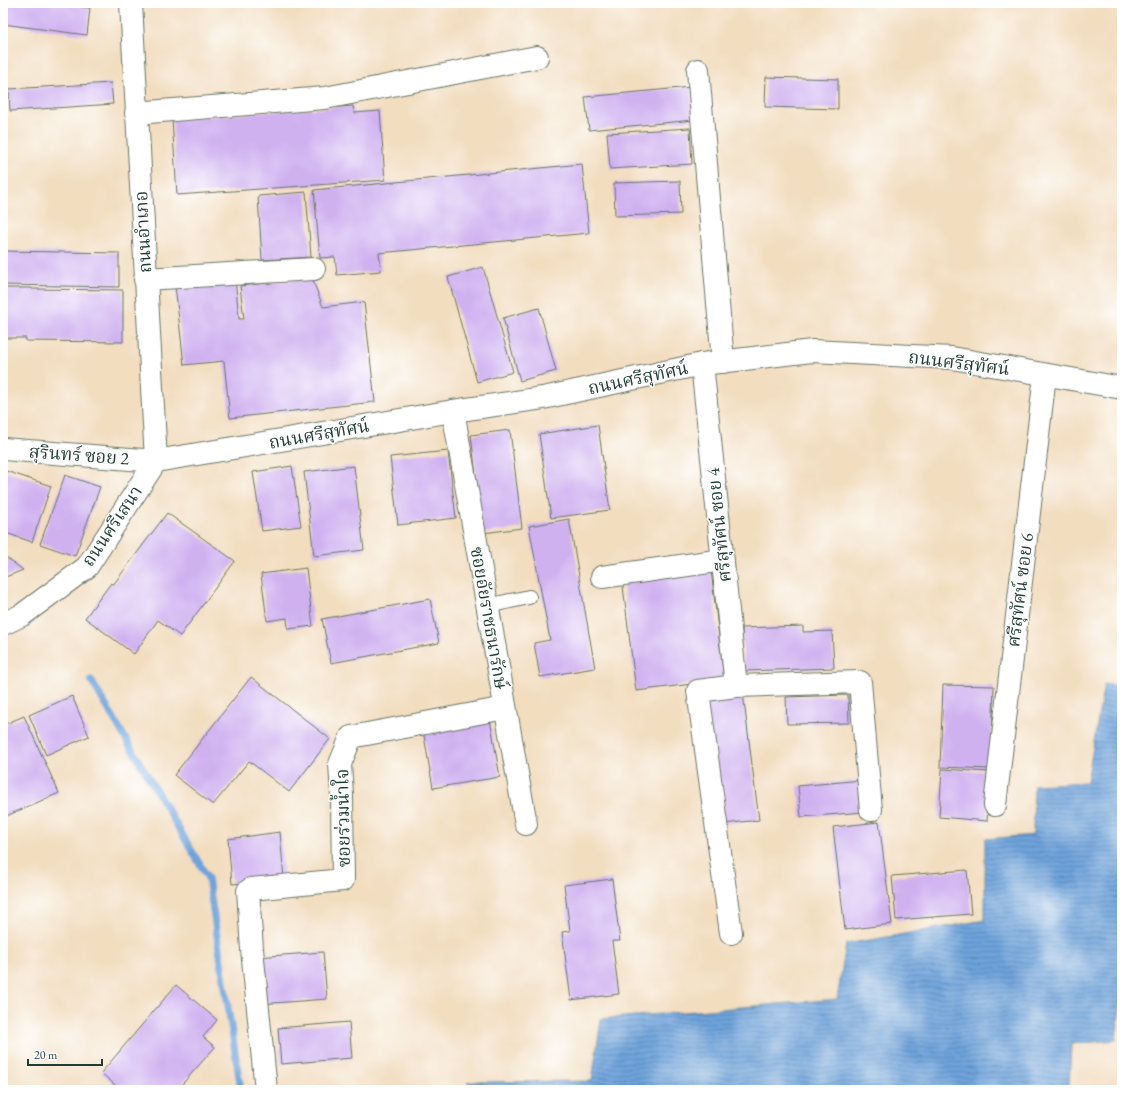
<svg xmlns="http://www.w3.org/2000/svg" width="1125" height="1093" font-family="'EB Garamond','Noto Serif Thai',serif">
	<defs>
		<pattern id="water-rules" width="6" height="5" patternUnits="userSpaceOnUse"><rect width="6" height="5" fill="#6ea3db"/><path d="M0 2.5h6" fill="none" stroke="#5a86b2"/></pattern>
	</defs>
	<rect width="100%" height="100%" fill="#fff"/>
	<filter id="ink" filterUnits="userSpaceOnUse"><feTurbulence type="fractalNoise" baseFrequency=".025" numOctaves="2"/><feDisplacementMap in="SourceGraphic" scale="8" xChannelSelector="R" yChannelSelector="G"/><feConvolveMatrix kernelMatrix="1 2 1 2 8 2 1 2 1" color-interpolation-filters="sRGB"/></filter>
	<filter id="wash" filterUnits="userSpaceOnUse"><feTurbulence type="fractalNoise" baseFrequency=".012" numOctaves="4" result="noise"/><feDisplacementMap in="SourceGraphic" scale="16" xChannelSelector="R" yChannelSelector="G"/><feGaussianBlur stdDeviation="0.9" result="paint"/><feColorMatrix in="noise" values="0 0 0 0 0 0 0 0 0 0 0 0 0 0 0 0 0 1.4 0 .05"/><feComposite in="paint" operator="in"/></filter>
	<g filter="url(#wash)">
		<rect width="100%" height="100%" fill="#f2ddbf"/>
		<!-- water -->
		<path fill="url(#water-rules)" stroke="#467088" d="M1104,684L1122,686V991L1116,1040L1071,1044L1069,1090H467L468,1082L592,1081L601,1019L837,999L846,944L985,920V839L1033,835L1034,785L1087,782Z"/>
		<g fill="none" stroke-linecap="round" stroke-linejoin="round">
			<!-- stream -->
			<path stroke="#6ea3db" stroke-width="7" d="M91,680L208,878L241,1090"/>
		</g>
		<g id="blocks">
			<!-- building -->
			<path fill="#cfb1f0" d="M3,3H52L90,8L87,35L3,24Z
				M766,77L838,79V109L765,107Z
				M111,83L113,104L10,111L9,89Z
				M691,87L694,120L589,130L585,97Z
				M353,106L354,113L380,111L385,180L177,195L172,119Z
				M690,128L692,164L610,169L607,133Z
				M582,164L589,233L379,253L381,271L337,275L335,257L320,258L314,190Z
				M680,181L681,214L615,216L614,183Z
				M306,192L311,257L262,260L258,196Z
				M3,251L119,253V287L3,285Z
				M483,267L513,372L477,382L448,277Z
				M235,278L239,319H244L240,286L312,278L323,307L364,302L375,402L230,418L224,361L184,365L175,285Z
				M3,288H32V289L123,290V342L26,341V338H3Z
				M539,308L556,371L520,381L503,318Z
				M598,425L610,510L551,518L539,434Z
				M510,430L522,528L483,533L471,435Z
				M448,451L456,518L398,525L390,457Z
				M292,466L301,526L262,531L253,472Z
				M354,466L364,550L314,556L304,472Z
				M3,470L51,486L32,542L3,532Z
				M65,475L100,487L75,556L40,544Z
				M167,513L235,561L180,636L158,620L134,654L85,618L111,583L113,585Z
				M569,519L595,668L540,677L534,643L550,640L529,526Z
				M3,555L23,570L3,578Z
				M306,568L313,626L288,629L287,618L267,621L261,574Z
				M711,570L724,680L636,691L622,578Z
				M430,599L439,643L331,663L322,619Z
				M803,626V632L832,631L834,668L744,671L742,628Z
				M251,677L330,739L289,792L249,761L213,805L174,775Z
				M943,685L994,686L991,769L940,767Z
				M743,693L759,820L723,824L706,698Z
				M848,695L849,723L787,724L786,697Z
				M72,696L89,736L46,755L29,715Z
				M24,716L59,793L4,817L3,815V725Z
				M490,719L500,777L433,788L423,730Z
				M942,769L990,772L987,821L939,817Z
				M862,780L865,812L801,817L798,786Z
				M879,822L892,924L845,930L833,827Z
				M280,832L284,879L232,884L228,839Z
				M967,870L971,914L896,920L892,876Z
				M612,879L620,941H612L619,994L571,1000L562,932L570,931L564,885Z
				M323,952L327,999L260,1004L257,957Z
				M176,985L217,1020L203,1037L215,1047L177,1090H121L101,1073Z
				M349,1022L352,1058L281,1064L278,1028Z"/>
		</g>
	</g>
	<g filter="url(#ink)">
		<use href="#blocks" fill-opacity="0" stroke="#697565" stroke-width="1"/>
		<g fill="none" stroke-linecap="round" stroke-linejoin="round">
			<defs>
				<path id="service" d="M487,606L529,597"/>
				<path id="minor" d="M698,70L723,362
					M136,113L325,98L537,57
					M145,279L314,269
					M702,364L736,686
					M453,411L526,824
					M3,449L156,461L87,567L22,615L3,624
					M602,577L723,560
					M995,805L1045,375
					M731,933L698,691L736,686L860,682L871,810
					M266,1090L252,949L248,891L251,889L343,880L342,795L340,764L351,737L505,708"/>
				<path id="tertiary" d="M131,3L156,461L453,411L543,398L702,364L812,351L952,358L1122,388"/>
			</defs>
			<!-- service casing -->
			<use href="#service" stroke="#697565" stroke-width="16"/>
			<!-- minor casing -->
			<use href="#minor" stroke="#697565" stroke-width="24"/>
			<!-- tertiary casing -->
			<use href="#tertiary" stroke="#697565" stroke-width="24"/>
			<!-- service -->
			<use href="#service" stroke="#fff" stroke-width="14"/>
			<!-- minor -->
			<use href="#minor" stroke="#fff" stroke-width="22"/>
			<!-- tertiary -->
			<use href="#tertiary" stroke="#fff" stroke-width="22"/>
		</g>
	</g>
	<g text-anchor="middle" stroke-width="3" stroke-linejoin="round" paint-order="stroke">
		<!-- street labels -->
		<g font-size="18" fill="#1f3d34" stroke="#fff">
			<text transform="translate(143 232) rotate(-93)" y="6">ถนนอำเภอ</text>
			<text transform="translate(959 363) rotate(7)" y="6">ถนนศรีสุทัศน์</text>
			<text transform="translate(638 378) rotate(-12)" y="6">ถนนศรีสุทัศน์</text>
			<text transform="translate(319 434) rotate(-10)" y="6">ถนนศรีสุทัศน์</text>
			<text transform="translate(79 455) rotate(4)" y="6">สุรินทร์ ซอย 2</text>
			<text transform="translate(719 525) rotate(-96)" y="6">ศรีสุทัศน์ ซอย 4</text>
			<text transform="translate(112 526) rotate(-56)" y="6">ถนนศรีเสนา</text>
			<text transform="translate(1020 590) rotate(-83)" y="6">ศรีสุทัศน์ ซอย 6</text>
			<text transform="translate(489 618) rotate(80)" y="6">ซอยอัยราชธนารักษ์</text>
			<text transform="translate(343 818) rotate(-91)" y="6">ซอยร่วมน้ำใจ</text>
		</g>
	</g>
	<!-- margin -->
	<rect width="1125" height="1093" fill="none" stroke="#fff" stroke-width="16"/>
	<!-- scale -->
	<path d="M28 1059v6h74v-6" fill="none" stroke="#1f3d34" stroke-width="2"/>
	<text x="34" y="1059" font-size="12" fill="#1f3d34" stroke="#ffffff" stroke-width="3" paint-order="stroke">20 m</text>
</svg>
